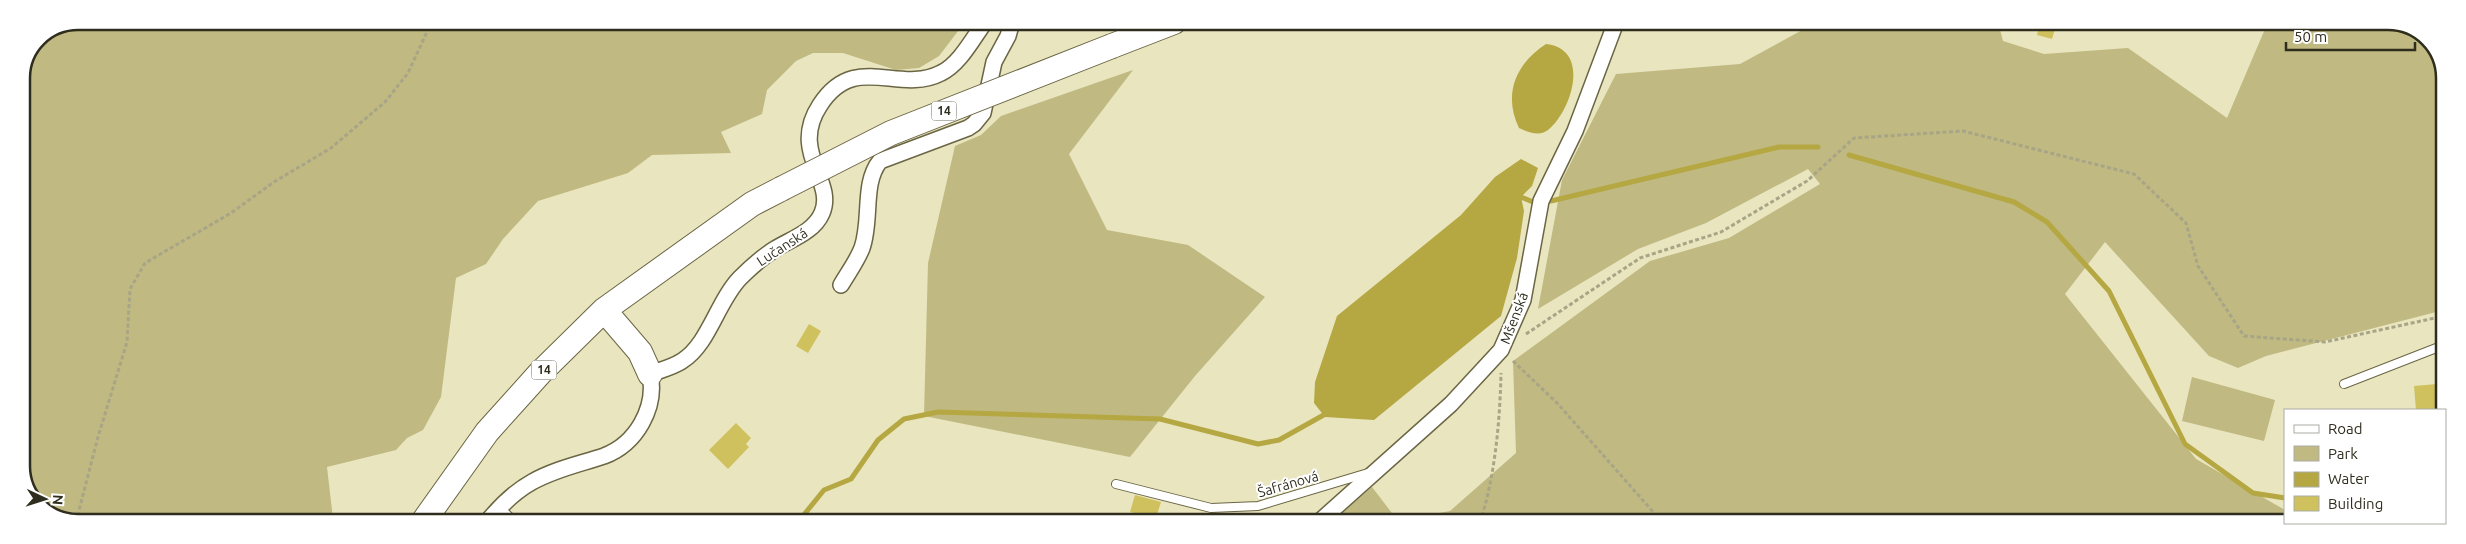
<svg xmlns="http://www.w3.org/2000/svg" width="2466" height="544" font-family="Ubuntu,sans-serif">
	<rect width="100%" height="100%" fill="#e9e5bf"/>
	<!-- green -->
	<path fill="#c0b981" d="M78,21L965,22L939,56L919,68L896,70L843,53H813L796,61L767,90L762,114L721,132L731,153L652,155L628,173L538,201L503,239L486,264L456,278L441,397L423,430L407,438L396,450L327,467L333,519L331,522H68L38,506L22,473L21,78L38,38Z
		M1817,22H1998L2003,41L2044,54L2128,48L2227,118L2268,22H2398L2430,41L2444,71V310L2266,356L2238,368L2209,356L2105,242L2065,294L2196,459L2285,510V523L1332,522L1372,487L1398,521L1450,511L1516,453L1513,361L1650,261L1729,238L1820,184L1808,169L1706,223L1638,249L1538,309L1562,180L1616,74L1740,64Z
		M1133,70L1069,154L1107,230L1188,245L1265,297L1195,376L1130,457L924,416L928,263L955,146L981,135L1001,116Z
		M2192,377L2275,400L2264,441L2182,421Z"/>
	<!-- water -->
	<path fill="#b5a742" d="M1546,44C1592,49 1571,112 1548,130C1539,137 1528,132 1519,128C1503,95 1515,64 1546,44Z
		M1521,159L1538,168L1532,186L1521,197L1524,211L1517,258L1501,316L1374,420L1325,417L1314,403L1315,382L1337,316L1461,215L1495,177Z"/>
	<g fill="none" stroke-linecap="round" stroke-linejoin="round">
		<!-- stream -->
		<path stroke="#b5a742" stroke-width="5" d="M1849,155L2014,202L2047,222L2109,291L2185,444L2253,493L2285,498
			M1518,201L1521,197L1533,202
			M1551,201L1779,147H1818
			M798,522L824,490L851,479L878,440L904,419L938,412L1160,419L1258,444L1279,440L1329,412"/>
	</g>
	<!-- building -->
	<path fill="#cfc15d" d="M2040,22H2057L2052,39L2037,35Z
		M809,324L821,331L808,353L796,346Z
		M2437,384L2440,410H2416L2414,386Z
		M736,423L751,438L746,444L749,447L728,469L709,450Z
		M1135,495L1161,502L1156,518L1130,512Z"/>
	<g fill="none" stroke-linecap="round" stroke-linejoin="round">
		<defs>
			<path id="service" d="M2344,384L2444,345
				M1116,484L1211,508L1258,506L1368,473
				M499,507L515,522"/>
			<path id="minor" d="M841,285C848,273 857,261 862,248C872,220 862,183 880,161L968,128L974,124L983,113L994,62L1008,36L1012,22
				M487,522C500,506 514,492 532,482C555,469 580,464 604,456C636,444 657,408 650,374C661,370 673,367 682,361C709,344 717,302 740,278C751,267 762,257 775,249C791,239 814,232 822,213C836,181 789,152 820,105C855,51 898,95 941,73C960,64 973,38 985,22
				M1319,522L1451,404L1501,350L1523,300L1541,201L1575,131L1616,22"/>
			<path id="primary" d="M1112,46L1174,22
				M604,310L640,352L650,374
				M423,522L487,432L540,373L604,310L752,204L781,189"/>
		</defs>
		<!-- service casing -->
		<use href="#service" stroke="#6a6543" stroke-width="10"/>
		<!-- minor casing -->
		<use href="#minor" stroke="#6a6543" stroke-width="18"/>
		<!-- primary casing -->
		<use href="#primary" stroke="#6a6543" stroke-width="26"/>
		<!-- path -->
		<path stroke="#a8a587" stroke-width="3" stroke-dasharray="4 2.5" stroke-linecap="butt" d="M1526,334L1640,258L1721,232L1807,181L1854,138L1963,131L2134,174L2186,223L2198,266L2244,336L2325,342L2444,316
			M1513,361L1558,404L1662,522
			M76,522L98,437L127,342L130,289L145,263L231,213L274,182L331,148L385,102L408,73L432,21
			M1480,522C1495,478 1500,420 1501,373"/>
		<!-- service -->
		<use href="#service" stroke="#fff" stroke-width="8"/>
		<!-- minor -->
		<use href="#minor" stroke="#fff" stroke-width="15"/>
		<!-- primary -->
		<use href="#primary" stroke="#fff" stroke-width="24"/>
		<defs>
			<path id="primary-bridge" d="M781,189L891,133L1112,46"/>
		</defs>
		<!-- primary-bridge casing -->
		<use href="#primary-bridge" stroke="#6a6543" stroke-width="26" stroke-linecap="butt"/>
		<!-- primary-bridge -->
		<use href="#primary-bridge" stroke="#fff" stroke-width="24"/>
	</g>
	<g text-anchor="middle" stroke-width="4" stroke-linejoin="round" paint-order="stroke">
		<!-- shield labels -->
		<g fill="#fff" stroke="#6d6c62" stroke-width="1">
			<rect x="931.5" y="101.5" width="25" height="19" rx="4"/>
			<rect x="531.5" y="360.5" width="25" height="19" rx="4"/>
		</g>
		<g font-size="12" font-weight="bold" fill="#2f2d1e">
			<text x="944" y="115">14</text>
			<text x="544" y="374">14</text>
		</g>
		<!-- street labels -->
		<g font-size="14" fill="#2f2d1e" stroke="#fff">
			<text transform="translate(782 247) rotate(-33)" y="5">Lučanská</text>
			<text transform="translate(1514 318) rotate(-69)" y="5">Mšenská</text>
			<text transform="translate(1288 484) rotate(-16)" y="5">Šafránová</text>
		</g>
	</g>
	<!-- crop -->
	<path d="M0 0H2466V544H0ZM78 30H2388A48 48 0 0 1 2436 78V466A48 48 0 0 1 2388 514H78A48 48 0 0 1 30 466V78A48 48 0 0 1 78 30Z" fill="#fff" fill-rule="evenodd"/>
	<path fill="none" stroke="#2f2d1e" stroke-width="2.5" d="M78 30H2388A48 48 0 0 1 2436 78V466A48 48 0 0 1 2388 514H78A48 48 0 0 1 30 466V78A48 48 0 0 1 78 30Z"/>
	<!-- legend -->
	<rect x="2284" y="409" width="162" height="115" fill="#ffffff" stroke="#acaba5"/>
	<rect x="2294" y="425" width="25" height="8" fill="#ffffff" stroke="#acaba5"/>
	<text x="2328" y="434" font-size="15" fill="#2f2d1e">Road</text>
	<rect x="2294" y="446" width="25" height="15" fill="#c0b981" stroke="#acaba5"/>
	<text x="2328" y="459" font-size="15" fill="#2f2d1e">Park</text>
	<rect x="2294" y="472" width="25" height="15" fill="#b5a742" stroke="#acaba5"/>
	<text x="2328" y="484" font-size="15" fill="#2f2d1e">Water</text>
	<rect x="2294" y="496" width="25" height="15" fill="#cfc15d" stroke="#acaba5"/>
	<text x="2328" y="509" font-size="15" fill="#2f2d1e">Building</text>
	<!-- north arrow -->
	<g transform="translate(45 499) rotate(94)" stroke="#ffffff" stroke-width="4" paint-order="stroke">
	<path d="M0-4L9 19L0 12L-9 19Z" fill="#2f2d1e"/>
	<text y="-8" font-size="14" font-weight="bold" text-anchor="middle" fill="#2f2d1e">N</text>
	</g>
	<!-- scale -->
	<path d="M2286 42v8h129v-8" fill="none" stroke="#2f2d1e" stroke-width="2.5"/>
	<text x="2294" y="42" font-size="15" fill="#2f2d1e" stroke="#ffffff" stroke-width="4" paint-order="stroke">50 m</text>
</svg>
